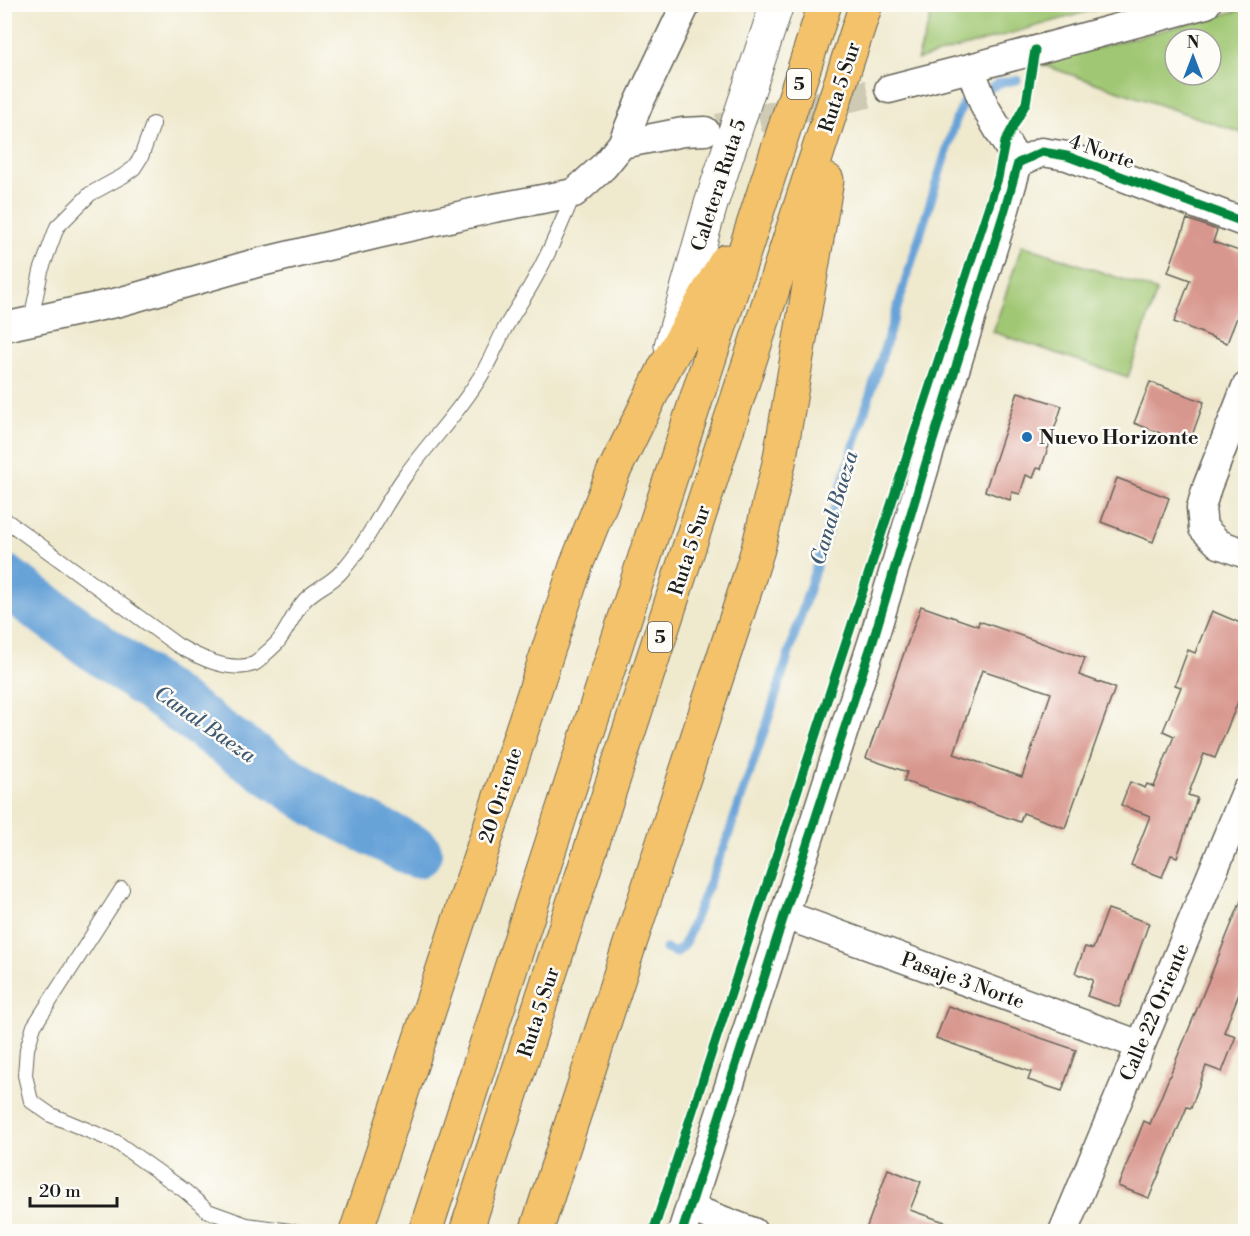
<svg xmlns="http://www.w3.org/2000/svg" width="1250" height="1236" font-family="'Libre Bodoni',serif">
	<rect width="100%" height="100%" fill="#fdfcf7"/>
	<filter id="ink" filterUnits="userSpaceOnUse"><feTurbulence type="fractalNoise" baseFrequency=".0167" numOctaves="2"/><feDisplacementMap in="SourceGraphic" scale="12" xChannelSelector="R" yChannelSelector="G"/><feConvolveMatrix kernelMatrix="1 2 1 2 8 2 1 2 1" color-interpolation-filters="sRGB"/></filter>
	<filter id="wash" filterUnits="userSpaceOnUse"><feTurbulence type="fractalNoise" baseFrequency=".008" numOctaves="4" result="noise"/><feDisplacementMap in="SourceGraphic" scale="24" xChannelSelector="R" yChannelSelector="G"/><feGaussianBlur stdDeviation="1.35" result="paint"/><feColorMatrix in="noise" values="0 0 0 0 0 0 0 0 0 0 0 0 0 0 0 0 0 1.4 0 .05"/><feComposite in="paint" operator="in"/></filter>
	<g filter="url(#wash)">
		<rect width="100%" height="100%" fill="#efe9ce"/>
		<!-- green -->
		<path fill="#a0c773" stroke="#5e7248" stroke-width="1.5" fill-rule="evenodd" d="M935,4H1111V5L917,60Z
			M1245,9V134L1037,63ZM1175,39H1211V75H1175Z
			M1022,245L1157,291L1128,377L993,332Z"/>
		<g fill="none" stroke-linecap="round" stroke-linejoin="round">
			<!-- stream -->
			<path stroke="#68a3d8" stroke-width="9" d="M666,949L676,953L684,945L727,839L769,717L956,120L963,104L999,83L1017,80"/>
			<!-- river -->
			<path stroke="#68a3d8" stroke-width="52" d="M4,580L230,743L321,804L416,852"/>
		</g>
		<g id="blocks">
			<!-- building -->
			<path fill="#d8978e" fill-rule="evenodd" d="M1187,219L1217,230L1213,242L1245,253V297L1227,343L1174,322L1190,280L1168,272Z
				M1150,382L1204,402L1189,444L1134,423Z
				M1018,392L1062,406L1041,469L1037,468L1033,478L1026,475L1020,494L1012,492L1010,500L985,491Z
				M1117,478L1169,498L1153,542L1101,522Z
				M921,606L978,626L979,621L1085,658L1079,675L1115,688L1065,828L1023,813L1020,822L904,781L907,772L866,758ZM982,670L1051,693L1022,777L954,754Z
				M1212,611L1245,625V685L1215,758L1204,754L1188,795L1197,798L1177,857L1171,855L1162,877L1131,865L1150,816L1121,805L1130,782L1145,788L1147,784L1154,787L1174,736L1163,731L1181,687L1175,685L1188,650L1195,653Z
				M1245,891V978L1224,1032L1236,1036L1222,1072L1206,1066L1191,1108L1187,1107L1149,1198L1118,1186L1144,1121L1150,1124Z
				M1108,909L1149,923L1119,1007L1087,996L1093,980L1075,973L1085,947L1093,949Z
				M948,1006L1076,1050L1062,1091L1028,1080L1031,1072L936,1038Z
				M888,1169L921,1182L910,1210L962,1228L961,1232H865Z"/>
		</g>
	</g>
	<g filter="url(#ink)">
		<use href="#blocks" fill-opacity="0" stroke="#66645a" stroke-width="1.5"/>
		<g fill="none" stroke-linecap="round" stroke-linejoin="round">
			<!-- minor-tunnel -->
			<path stroke="#cfcab3" stroke-width="28" stroke-dasharray="28 14" stroke-linecap="butt" d="M718,128L889,89"/>
			<defs>
				<path id="service" d="M31,320L41,271L57,227L90,194L123,176L134,168L141,157L153,124
					M4,519L177,645C198,657 229,673 254,664C258,662 261,659 264,655C269,651 273,647 277,643C287,631 293,614 304,601C314,589 329,585 340,573C367,544 382,508 405,476C428,443 456,416 477,382C488,366 495,348 504,330C513,313 525,297 534,280C550,252 562,223 574,193
					M122,889L34,1026L27,1049L25,1075L31,1101L51,1115L116,1142L185,1191L208,1211L247,1225L297,1232"/>
				<path id="minor" d="M970,68L985,107L1018,163
					M889,89L970,68L1206,4
					M622,144L639,103L686,4
					M4,327L119,302L253,264L378,234L494,208L574,193L604,166L622,144L683,132L705,131
					M1246,387L1207,487L1201,508L1203,528L1219,544L1246,554
					M785,915L1140,1045
					M690,1208L753,1232
					M682,1232L875,634L926,463L1005,209L1018,163L1042,152L1067,156L1246,223
					M1063,1232L1246,792"/>
				<path id="tertiary" d="M671,346L711,204L777,4"/>
				<path id="trunk" d="M356,1232L577,563L613,473L665,367"/>
				<path id="motorway" d="M665,367L726,261
					M425,1232L825,4
					M466,1232L866,4
					M536,1232L744,594L758,549L779,463L827,180"/>
			</defs>
			<!-- service casing -->
			<use href="#service" stroke="#66645a" stroke-width="16"/>
			<!-- minor casing -->
			<use href="#minor" stroke="#66645a" stroke-width="31"/>
			<!-- tertiary casing -->
			<use href="#tertiary" stroke="#66645a" stroke-width="35"/>
			<!-- trunk casing -->
			<use href="#trunk" stroke="#66645a" stroke-width="35"/>
			<!-- motorway casing -->
			<use href="#motorway" stroke="#66645a" stroke-width="35"/>
			<!-- service -->
			<use href="#service" stroke="#fff" stroke-width="14"/>
			<!-- minor -->
			<use href="#minor" stroke="#fff" stroke-width="28"/>
			<!-- tertiary -->
			<use href="#tertiary" stroke="#fff" stroke-width="33"/>
			<!-- trunk -->
			<use href="#trunk" stroke="#f3c26a" stroke-width="33"/>
			<!-- motorway -->
			<use href="#motorway" stroke="#f3c26a" stroke-width="33"/>
			<defs>
				<path id="cycleway" d="M653,1232L998,178L1005,142L1026,103L1035,50
					M682,1232L875,634L926,463L1005,209L1018,163L1042,152L1067,156L1246,223"/>
			</defs>
			<!-- cycleway casing -->
			<use href="#cycleway" stroke="#fdfcf7" stroke-width="13"/>
			<!-- cycleway -->
			<use href="#cycleway" stroke="#00873e" stroke-width="9"/>
		</g>
	</g>
	<!-- markers -->
	<circle fill="#1f6fb2" stroke="#fdfcf7" stroke-width="2" cx="1027" cy="437" r="6"/>
	<g text-anchor="middle" stroke-width="5" stroke-linejoin="round" paint-order="stroke">
		<!-- shield labels -->
		<g fill="#fdfcf7" stroke="#605f5e" stroke-width="1.5">
			<rect x="787" y="69" width="24" height="30" rx="4.5"/>
			<rect x="648" y="622" width="24" height="30" rx="4.5"/>
		</g>
		<g font-size="18" font-weight="bold" fill="#1c1c1c">
			<text x="799" y="90">5</text>
			<text x="660" y="643">5</text>
		</g>
		<!-- street labels -->
		<g font-size="20" fill="#1c1c1c" stroke="#fdfcf7">
			<text transform="translate(839 87) rotate(-72)" y="7">Ruta 5 Sur</text>
			<text transform="translate(1102 151) rotate(19)" y="7">4 Norte</text>
			<text transform="translate(718 185) rotate(-72)" y="7">Caletera Ruta 5</text>
			<text transform="translate(689 550) rotate(-72)" y="7">Ruta 5 Sur</text>
			<text transform="translate(500 795) rotate(-72)" y="7">20 Oriente</text>
			<text transform="translate(963 980) rotate(20)" y="7">Pasaje 3 Norte</text>
			<text transform="translate(538 1012) rotate(-72)" y="7">Ruta 5 Sur</text>
			<text transform="translate(1154 1012) rotate(-67)" y="7">Calle 22 Oriente</text>
		</g>
		<!-- poi labels -->
		<g font-size="20" font-weight="bold" fill="#1c1c1c" stroke="#fdfcf7" text-anchor="start">
			<text x="1039" y="444">Nuevo Horizonte</text>
		</g>
		<!-- water labels -->
		<g font-size="21" font-style="italic" fill="#3e5971" stroke="#fdfcf7">
			<text transform="translate(834 508) rotate(-73)" y="7">Canal Baeza</text>
			<text transform="translate(205 724) rotate(35)" y="7">Canal Baeza</text>
		</g>
	</g>
	<!-- margin -->
	<rect width="1250" height="1236" fill="none" stroke="#fdfcf7" stroke-width="24"/>
	<!-- north arrow -->
	<g transform="translate(1193 57)"><circle r="28" fill="#fdfcf7" stroke="#a3a29f" stroke-width="1.5"/>
	<path d="M0-4.5L10 22L0 15L-10 22Z" fill="#1f6fb2"/>
	<text y="-9" font-size="16" font-weight="bold" text-anchor="middle" fill="#1c1c1c">N</text>
	</g>
	<!-- scale -->
	<path d="M30 1197v9h87v-9" fill="none" stroke="#1c1c1c" stroke-width="3"/>
	<text x="39" y="1197" font-size="18" fill="#1c1c1c" stroke="#fdfcf7" stroke-width="4.5" paint-order="stroke">20 m</text>
</svg>
